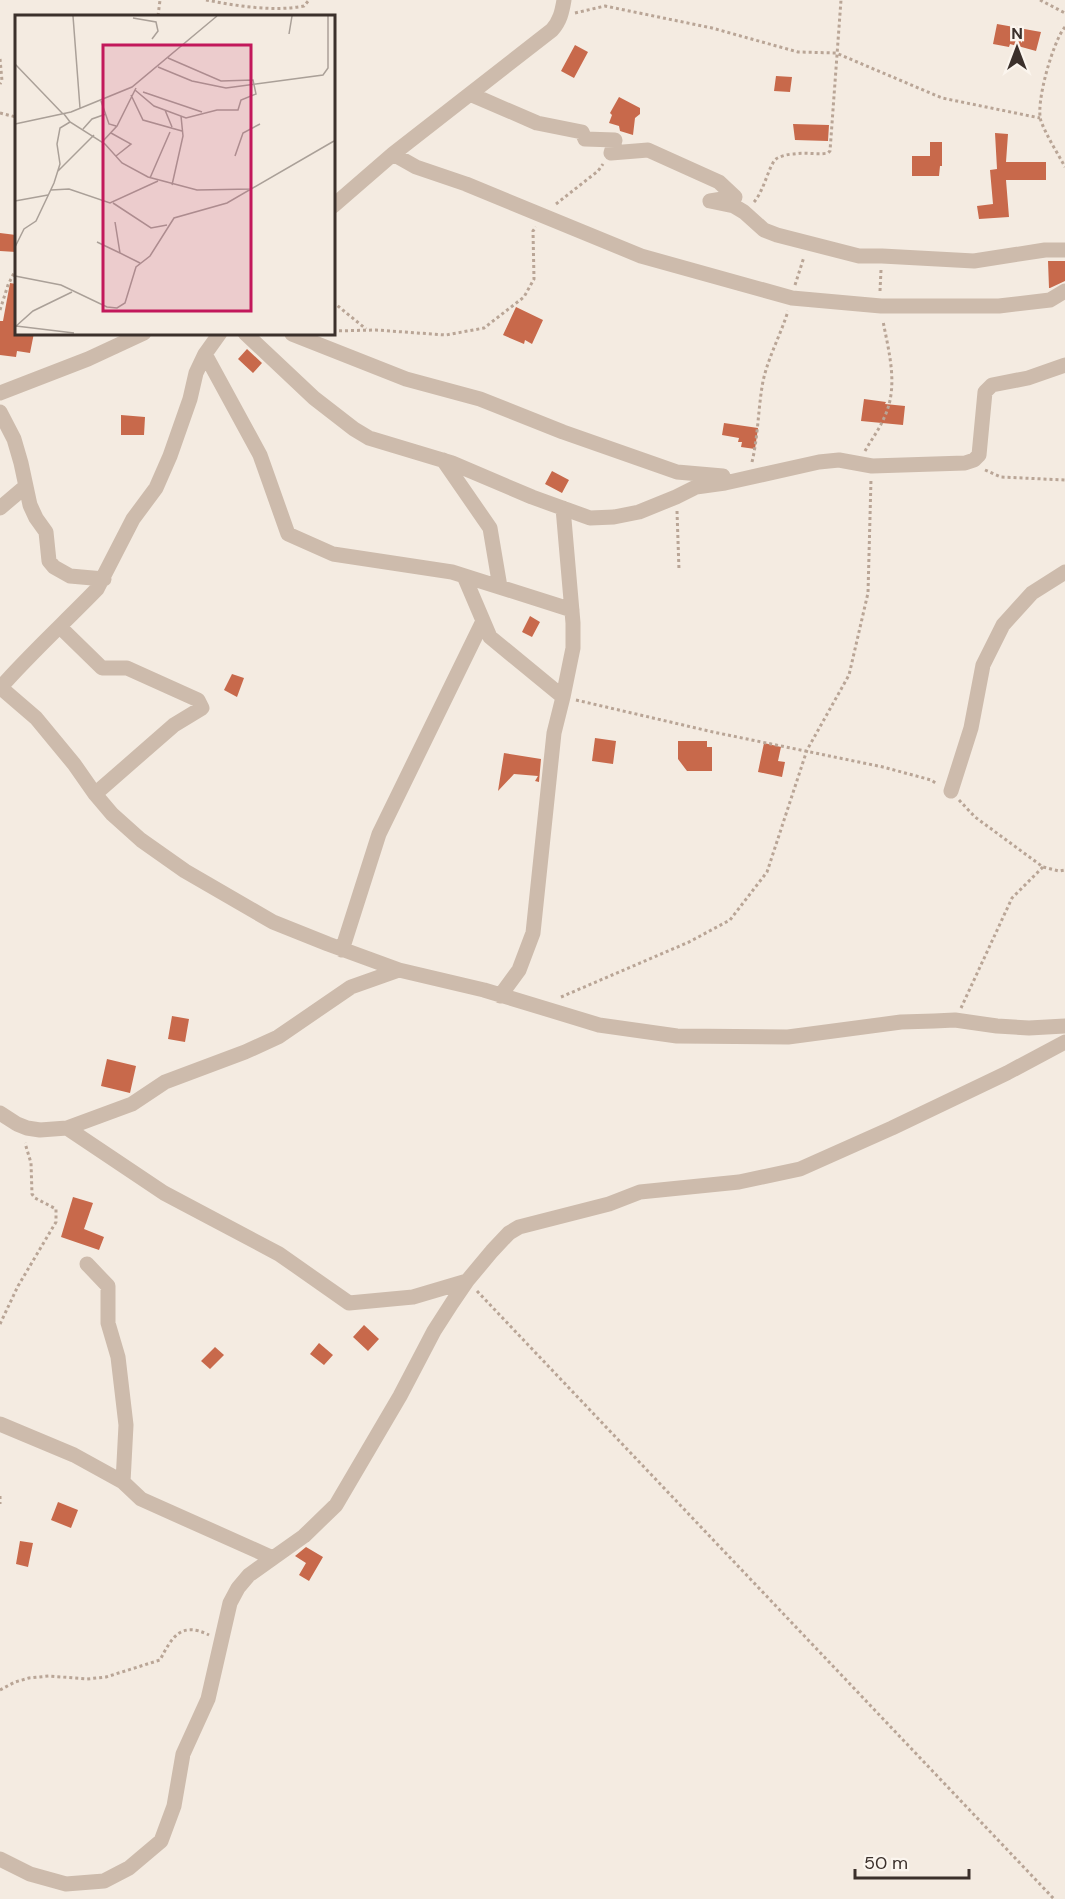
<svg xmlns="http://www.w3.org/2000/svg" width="1065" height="1899" font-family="'DM Sans',sans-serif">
	<rect width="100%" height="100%" fill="#f4ebe1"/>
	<!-- building -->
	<path fill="#c8694b" d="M997,24L1041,32L1036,51L1010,44L1009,47L993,44Z
		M575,45L588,52L574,78L561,71Z
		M776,76L792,77L790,92L774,91Z
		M619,97L640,108V114L635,118L633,135L620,131L619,126L609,123L612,115L610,113Z
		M793,124L829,125L828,141L795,140Z
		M995,133L1008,134L1006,162H1046V180H1006L1009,217L979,219L977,206L993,204L990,170L997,169Z
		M930,142H942V166H940L939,176H912V156H930Z
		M0,233L16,235V252L0,251Z
		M1048,261H1065V281L1050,288H1049Z
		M10,283L16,284V333H34L30,353L17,351L16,357L0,355V321H3Z
		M516,307L543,320L532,344L525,340L524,344L503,335Z
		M247,349L262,363L253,373L238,359Z
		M864,399L886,402L885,404L905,406L903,425L861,421Z
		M121,415L145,417L144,435H121Z
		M724,423L758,428L755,449L741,447L742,442H738L739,438L722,435Z
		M552,471L569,480L562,493L545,484Z
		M530,616L540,622L532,637L522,632Z
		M232,674L244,678L237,697L224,690Z
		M595,738L616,741L613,764L592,761Z
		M678,741H707V747H712V771H687L678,759Z
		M764,743L781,747L778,761L785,762L782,777L758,772Z
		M504,753L541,759L539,782L535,781L538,776L514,774L498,791Z
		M172,1016L189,1019L185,1042L168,1039Z
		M107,1059L136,1066L130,1093L101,1086Z
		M73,1197L93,1203L84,1229L104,1237L99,1250L61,1237Z
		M364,1325L379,1339L368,1351L353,1337Z
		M319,1343L333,1355L324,1365L310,1354Z
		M215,1347L224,1355L210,1369L201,1361Z
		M58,1502L78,1510L71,1528L51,1520Z
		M20,1541L33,1543L28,1567L16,1564Z
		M306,1547L323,1557L309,1581L299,1575L306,1563L295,1556Z"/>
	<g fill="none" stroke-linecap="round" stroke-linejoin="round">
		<!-- path -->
		<path stroke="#b9a596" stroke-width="3" stroke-dasharray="3 3" stroke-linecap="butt" d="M206,0C238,6 272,12 304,6L309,0
			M1040,0L1065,13
			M575,13L605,6L712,28L798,52L836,53L942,98L1040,118
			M158,16L160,0
			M1065,27C1053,41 1035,104 1041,121C1047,137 1057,152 1065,167
			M0,59L2,81L0,84
			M0,113L16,117
			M754,202C764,191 769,165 776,159C780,156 789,154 794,154C806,152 817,155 828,153L830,151L841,0
			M556,204L598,171L603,164
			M795,285L804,257
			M880,291L881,270
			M333,302L366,329
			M0,310L8,285L16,269
			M333,331L376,330L446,335L484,328L524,297L534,279L533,231L536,227
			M865,451C871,440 879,430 884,418C899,387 889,353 883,321
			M752,462C758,437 758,412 762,387C766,361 780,337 788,311
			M985,470L1001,477L1065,480
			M677,511L679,570
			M576,700L713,732L883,767L931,780L937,784
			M959,800L975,817L1043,867L1059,871L1065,870
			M561,997L689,942L730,920L767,872L807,750L849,675L868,593L871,479
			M961,1008L1012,898L1043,867
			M477,1291L1054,1899
			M0,1324L18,1286L56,1222V1209L35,1198L32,1194L31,1163L25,1143
			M0,1496V1504
			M0,1690L15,1682L29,1678L49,1676L87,1679L106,1677L160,1660C172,1637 181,1621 209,1635"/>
		<!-- minor -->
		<path stroke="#cdbbac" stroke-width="15" d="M470,94L537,123L582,132L585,139L615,140L611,153L648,150L719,182L735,197L710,201L734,206L744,212L764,230L777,235L859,256H882L974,261L1045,250H1065
			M393,154L416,167L466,184L641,256L792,298L881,306H999L1050,300L1065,291
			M333,206L393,154L552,30C560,21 562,12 564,0
			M245,333L314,398L354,429L369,438L452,463L532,497L590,518L614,517L639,512L676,497L696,487L725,483L819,462L839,460L872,466L965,463L974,460L979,455L985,392L992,385L1028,378L1065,365
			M292,334L406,379L480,399L563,432L677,472L723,476
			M205,354L260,455L288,534L333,554L452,572L572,610
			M0,393L88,359L144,333
			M0,412L14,439L21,463L30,505L36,518L46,532L49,561L54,567L70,576L104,579
			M443,460L490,528L500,587
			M0,508L26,486
			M464,576L490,637L563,697
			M60,627L102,668H127L198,700L202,708L174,725L95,794
			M0,687L36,718L74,764L95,794L112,814L141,840L185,871L273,922L328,944L399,970L484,990L599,1025L677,1036L788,1037L901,1022L934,1021L955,1020L997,1026L1029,1028L1065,1026
			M1,687C31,653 65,622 97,589L133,519L156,488L170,456L190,399L196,373L205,354L220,333
			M951,791L971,728L983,665L1003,625L1032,593L1065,572
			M342,950L379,834L483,621
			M500,996L519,970L533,933L554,733L563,697L573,648V623L563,508
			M0,1113L17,1124L27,1128L40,1130L67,1128L132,1104L165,1082L245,1052L278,1037L351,987L399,970
			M67,1128L164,1193L279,1254L349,1303L413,1297L467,1281
			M87,1264L108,1286V1323L118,1357L126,1425L123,1482L141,1499L273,1558
			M0,1424L74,1455L123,1482
			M0,1859L30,1874L66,1884L104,1881L129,1868L161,1841L174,1806L183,1754L208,1699L230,1603L238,1588L249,1575L304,1536L336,1505L400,1396L434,1331L452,1303L467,1281L492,1251L509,1233L519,1227L609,1204L640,1192L739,1182L800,1169L892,1128L1007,1073L1065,1042"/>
	</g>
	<!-- overview -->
	<g transform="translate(15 15)">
		<rect width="320" height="320" fill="#f4ebe1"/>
		<path fill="none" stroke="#aaa098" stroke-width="1.5" d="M58,1L65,93M118,3L141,7L143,16L137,24M274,19L277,1M0,49L48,99M143,52L177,66L211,73L308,60L313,53V1M120,75L139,91L171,103L202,95H223L226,85L241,79L238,65L206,66L153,43M128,77L187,97M116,80L128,105L167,116M86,86L94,109L101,111M150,95L157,112M49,99L55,107L90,129L107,148L133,162L182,175L237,174M0,109L56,97L117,72L202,1M68,114L77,104L91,99M96,118L116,129L101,141M88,126L102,111L121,73M220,141L228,118L245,109M43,156L79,120M135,163L155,117M157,170L168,121L166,101M36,175L54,174L95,188L143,166M0,186L33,180M98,188L136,213L152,210M100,207L105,238L125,248M82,227L105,238M0,232L9,214L21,206L39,168L45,149L42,129L45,113L55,107M0,261L46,270L92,292L102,293L110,288L121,252L135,241L159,203L212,188L319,126M1,311L59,318M0,312L18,296L57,277"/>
		<path fill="#c2185b" fill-opacity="0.15" stroke="#c2185b" stroke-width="3" d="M88,30H236V296H88Z"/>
		<rect width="320" height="320" fill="none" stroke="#3b302b" stroke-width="3"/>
	</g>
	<!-- north arrow -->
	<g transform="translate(1017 48)" stroke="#fbf5ee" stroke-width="4.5" paint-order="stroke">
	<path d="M0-4.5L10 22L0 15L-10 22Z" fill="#3b302b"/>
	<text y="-9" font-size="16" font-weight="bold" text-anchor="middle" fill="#3b302b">N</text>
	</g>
	<!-- scale -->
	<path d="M855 1869v9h114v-9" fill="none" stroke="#3b302b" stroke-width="3"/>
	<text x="864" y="1869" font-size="18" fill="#3b302b" stroke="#fbf5ee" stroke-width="4.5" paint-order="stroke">50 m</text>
</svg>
